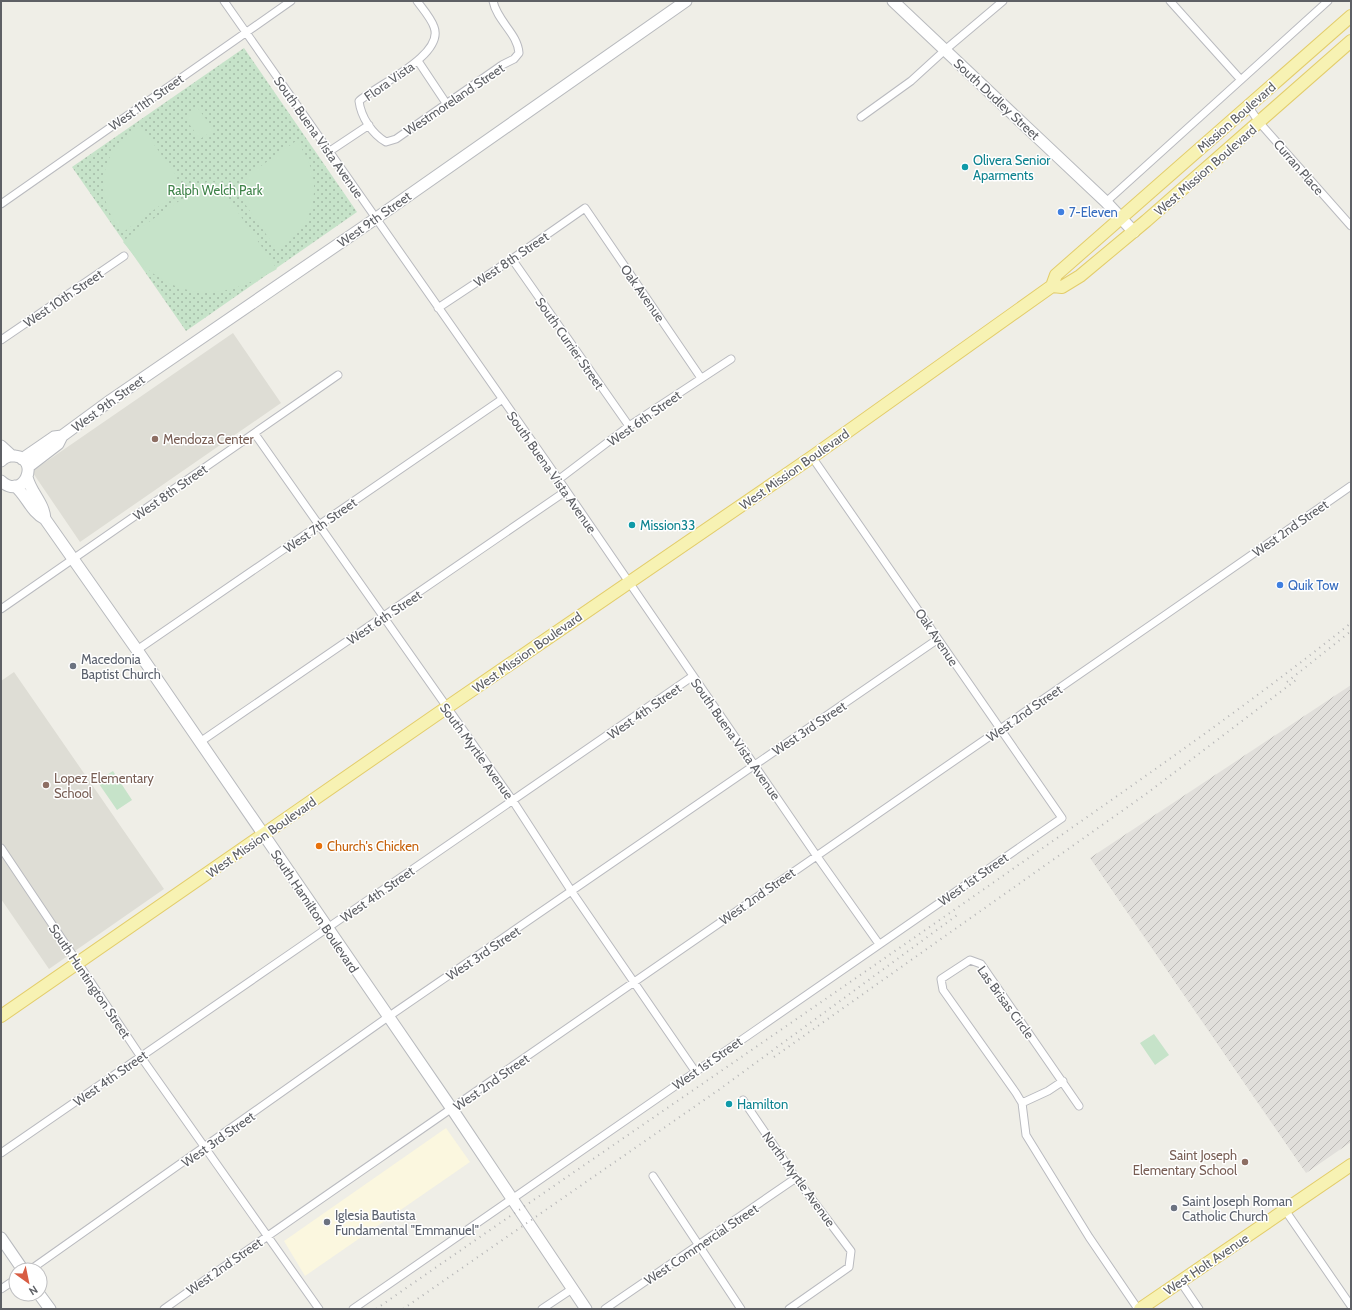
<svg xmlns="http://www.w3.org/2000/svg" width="1352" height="1310" font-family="Cabin,sans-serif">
	<defs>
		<pattern id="industrial-furrows" width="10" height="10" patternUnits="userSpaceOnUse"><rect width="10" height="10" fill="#e1dfdb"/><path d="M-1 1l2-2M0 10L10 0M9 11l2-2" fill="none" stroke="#bab8b5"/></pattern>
		<pattern id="grass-dots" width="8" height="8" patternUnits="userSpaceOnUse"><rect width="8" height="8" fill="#c6e3c9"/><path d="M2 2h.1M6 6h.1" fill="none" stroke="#a4bba7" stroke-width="1.8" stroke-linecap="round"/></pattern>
	</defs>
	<rect width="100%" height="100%" fill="#efeee7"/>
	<!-- commercial -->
	<path fill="#fbf7df" d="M446,1128L470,1162L305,1276L284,1241Z"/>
	<!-- industrial -->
	<path fill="url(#industrial-furrows)" d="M1351,685V1142L1306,1173L1090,858Z"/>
	<!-- education -->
	<path fill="#deddd5" d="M233,333L281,403L80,542L33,473L34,470Z
		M14,672L164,889L49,969L1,899V681Z"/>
	<!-- grass -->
	<path fill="url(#grass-dots)" d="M244,48L357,212L186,331L72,167Z"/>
	<!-- pitch -->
	<path fill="#c6e3c9" d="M197,107L214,130L200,139L184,117Z
		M140,125L176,175L179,187L173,196L122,233C92,194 99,151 140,125Z
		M296,141C326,177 318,226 277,250L243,201L237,188L244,178Z
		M208,181L218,183L277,269C230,295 191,305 146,268C137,261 130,250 123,242L130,235Z
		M113,771L132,800L117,810L97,781Z
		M1154,1034L1169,1055L1155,1065L1140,1043Z"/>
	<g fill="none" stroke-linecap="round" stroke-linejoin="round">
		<defs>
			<path id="street" d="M224,1L548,464L816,855L879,944
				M417,1C422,8 431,18 434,27C445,55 377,85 359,101C361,117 372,134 386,142L396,139L502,65L514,59L519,53C518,34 497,21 493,1
				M1170,1L1241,80
				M418,61L446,103
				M1248,106L1259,122L1351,226
				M861,117L911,81L945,50L1003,1
				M330,151L369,125
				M1106,202L1328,1
				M1,204L291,1
				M512,259L629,426
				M438,308L512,259L585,208L701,378
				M1,340L124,256
				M255,434L513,801L572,892L695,1071
				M558,480L629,426L731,359
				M1,609L338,375
				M137,650L501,400
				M200,742L566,491
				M1,848L141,1057L319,1309
				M743,1100L796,1178L851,1251L849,1267L789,1309
				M1022,1103L1048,1091L1063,1081
				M1079,1106L981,964L970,960L941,979L943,990L1016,1093L1022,1103L1026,1135L1089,1237L1138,1309
				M1,1153L693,676
				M653,1176L741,1309
				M1285,1210L1351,1306
				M30,1270L388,1017L938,639
				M1180,1281L1199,1309
				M1,1289L16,1279
				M164,1309C272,1232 382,1157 491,1081C778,882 1065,685 1351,486
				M353,1309L1062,818L812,457
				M542,1309L572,1289
				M605,1309L796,1178"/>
			<path id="secondary" d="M893,1L1106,202L1134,232
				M1,446L12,456
				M22,459L54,437L62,436
				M1,461C5,457 9,455 15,456C41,459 24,502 1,481
				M28,467L58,444L62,436L111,400L375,219L686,1
				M27,477C31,493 44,503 45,519
				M15,486C27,496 31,512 45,519L137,650L452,1109L586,1309
				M1,1238L23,1270
				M39,1294L50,1309"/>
			<path id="primary" d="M1052,286L1062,287L1080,276L1146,221L1351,41
				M1,1016L446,708L812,457L1052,286L1056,275L1351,16
				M1140,1309L1351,1165"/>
		</defs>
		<!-- street casing -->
		<use href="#street" stroke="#b9babf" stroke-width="9"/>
		<!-- secondary casing -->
		<use href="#secondary" stroke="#b8babe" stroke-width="13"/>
		<!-- primary casing -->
		<use href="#primary" stroke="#e3cd6b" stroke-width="14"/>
		<!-- street -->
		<use href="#street" stroke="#fff" stroke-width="7"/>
		<!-- secondary -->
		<use href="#secondary" stroke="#fff" stroke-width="11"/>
		<!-- primary -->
		<use href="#primary" stroke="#f7f2b3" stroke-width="12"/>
		<!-- rail -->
		<path stroke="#b4b4b5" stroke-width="2" stroke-dasharray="1 5" stroke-linecap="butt" d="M1287,682L1351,631
			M774,1057L1146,794L1296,680
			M376,1309C583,1165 791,1024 997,880C1117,796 1237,714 1351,623
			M403,1309L720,1089L960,913"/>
	</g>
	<!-- markers -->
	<g fill="#0f9aa8" stroke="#fff" stroke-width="1.5">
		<circle cx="965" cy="167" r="4"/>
		<circle cx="632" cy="525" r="4"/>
		<circle cx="729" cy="1104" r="4"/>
	</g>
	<g fill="#3f7fe0" stroke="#fff" stroke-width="1.5">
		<circle cx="1061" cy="212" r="4"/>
		<circle cx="1280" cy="585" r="4"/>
	</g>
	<g fill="#8d6e63" stroke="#fff" stroke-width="1.5">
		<circle cx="155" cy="439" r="4"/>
		<circle cx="46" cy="785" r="4"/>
		<circle cx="1245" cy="1162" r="4"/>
	</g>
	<g fill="#6b7280" stroke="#fff" stroke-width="1.5">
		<circle cx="73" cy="666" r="4"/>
		<circle cx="1174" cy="1208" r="4"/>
		<circle cx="327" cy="1222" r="4"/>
	</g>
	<circle fill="#e8710a" stroke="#fff" stroke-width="1.5" cx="319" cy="846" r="4"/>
	<g text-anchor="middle" stroke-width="3" stroke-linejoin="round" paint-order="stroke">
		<!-- street labels -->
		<g font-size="13" fill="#5e6065" stroke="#fff">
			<text transform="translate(389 81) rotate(-35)" y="5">Flora Vista</text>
			<text transform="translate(454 99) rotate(-34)" y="5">Westmoreland Street</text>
			<text transform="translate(997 99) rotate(43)" y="5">South Dudley Street</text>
			<text transform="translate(146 102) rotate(-35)" y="5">West 11th Street</text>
			<text transform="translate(1236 117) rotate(-41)" y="5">Mission Boulevard</text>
			<text transform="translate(319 137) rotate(55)" y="5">South Buena Vista Avenue</text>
			<text transform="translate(1299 167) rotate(49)" y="5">Curran Place</text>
			<text transform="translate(1205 170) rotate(-41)" y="5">West Mission Boulevard</text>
			<text transform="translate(374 219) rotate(-35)" y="5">West 9th Street</text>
			<text transform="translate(511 259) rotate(-34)" y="5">West 8th Street</text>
			<text transform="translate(643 293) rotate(55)" y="5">Oak Avenue</text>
			<text transform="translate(63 298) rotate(-34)" y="5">West 10th Street</text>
			<text transform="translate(570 343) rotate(55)" y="5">South Currier Street</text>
			<text transform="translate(108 403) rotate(-36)" y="5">West 9th Street</text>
			<text transform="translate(644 418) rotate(-35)" y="5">West 6th Street</text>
			<text transform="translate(794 469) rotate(-35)" y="5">West Mission Boulevard</text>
			<text transform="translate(552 472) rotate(55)" y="5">South Buena Vista Avenue</text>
			<text transform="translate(170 492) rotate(-35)" y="5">West 8th Street</text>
			<text transform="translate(320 525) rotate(-35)" y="5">West 7th Street</text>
			<text transform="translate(1290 528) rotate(-35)" y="5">West 2nd Street</text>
			<text transform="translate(384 617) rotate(-34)" y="5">West 6th Street</text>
			<text transform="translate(937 637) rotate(56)" y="5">Oak Avenue</text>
			<text transform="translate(527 652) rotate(-35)" y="5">West Mission Boulevard</text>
			<text transform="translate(644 711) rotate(-35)" y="5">West 4th Street</text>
			<text transform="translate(1024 713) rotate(-35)" y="5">West 2nd Street</text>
			<text transform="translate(809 728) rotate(-34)" y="5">West 3rd Street</text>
			<text transform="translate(736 739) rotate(55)" y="5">South Buena Vista Avenue</text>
			<text transform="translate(477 751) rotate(54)" y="5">South Myrtle Avenue</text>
			<text transform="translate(261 837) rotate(-35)" y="5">West Mission Boulevard</text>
			<text transform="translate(973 879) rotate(-35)" y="5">West 1st Street</text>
			<text transform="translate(377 894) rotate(-35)" y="5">West 4th Street</text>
			<text transform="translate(757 896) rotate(-35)" y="5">West 2nd Street</text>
			<text transform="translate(315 911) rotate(56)" y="5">South Hamilton Boulevard</text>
			<text transform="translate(483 953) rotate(-34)" y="5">West 3rd Street</text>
			<text transform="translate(90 981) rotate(56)" y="5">South Huntington Street</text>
			<text transform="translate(1006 1002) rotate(54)" y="5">Las Brisas Circle</text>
			<text transform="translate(707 1063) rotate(-35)" y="5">West 1st Street</text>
			<text transform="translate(110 1078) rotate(-35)" y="5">West 4th Street</text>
			<text transform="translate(491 1082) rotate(-35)" y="5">West 2nd Street</text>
			<text transform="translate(218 1139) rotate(-35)" y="5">West 3rd Street</text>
			<text transform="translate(799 1179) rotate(54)" y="5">North Myrtle Avenue</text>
			<text transform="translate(701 1244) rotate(-34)" y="5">West Commercial Street</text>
			<text transform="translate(1206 1264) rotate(-34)" y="5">West Holt Avenue</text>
			<text transform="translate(224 1266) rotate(-35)" y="5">West 2nd Street</text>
		</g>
		<!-- culture labels -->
		<g font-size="13" fill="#0d838f" stroke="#fff" text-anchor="start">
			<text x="973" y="165">Olivera Senior<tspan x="973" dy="15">Aparments</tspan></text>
			<text x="640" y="530">Mission33</text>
			<text x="737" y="1109">Hamilton</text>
		</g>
		<!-- park labels -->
		<g font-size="13" fill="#3f8349" stroke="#fff">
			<text x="215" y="195">Ralph Welch Park</text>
		</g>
		<!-- shop labels -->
		<g font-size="13" fill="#366cbe" stroke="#fff" text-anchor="start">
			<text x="1069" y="217">7-Eleven</text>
			<text x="1288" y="590">Quik Tow</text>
		</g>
		<!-- education labels -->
		<g font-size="13" fill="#785e54" stroke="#fff" text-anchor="start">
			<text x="163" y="444">Mendoza Center</text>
			<text x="54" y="783">Lopez Elementary<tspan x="54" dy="15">School</tspan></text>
			<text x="1237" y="1160" text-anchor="end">Saint Joseph<tspan x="1237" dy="15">Elementary School</tspan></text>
		</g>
		<!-- worship labels -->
		<g font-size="13" fill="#5b616d" stroke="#fff" text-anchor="start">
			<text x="81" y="664">Macedonia<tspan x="81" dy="15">Baptist Church</tspan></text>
			<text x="1182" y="1206">Saint Joseph Roman<tspan x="1182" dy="15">Catholic Church</tspan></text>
			<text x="335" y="1220">Iglesia Bautista<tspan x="335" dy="15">Fundamental "Emmanuel"</tspan></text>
		</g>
		<!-- food labels -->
		<g font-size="13" fill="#c56008" stroke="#fff" text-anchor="start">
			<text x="327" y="851">Church's Chicken</text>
		</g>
	</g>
	<!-- border -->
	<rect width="1352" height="1310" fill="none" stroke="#5e6065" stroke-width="4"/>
	<!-- north arrow -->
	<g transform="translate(28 1282) rotate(147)"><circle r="19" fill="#ffffff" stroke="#bfbfc1"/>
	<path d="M0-3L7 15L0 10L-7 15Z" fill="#d85d43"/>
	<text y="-6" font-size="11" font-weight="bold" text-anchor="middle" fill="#5e6065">N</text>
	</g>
</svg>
